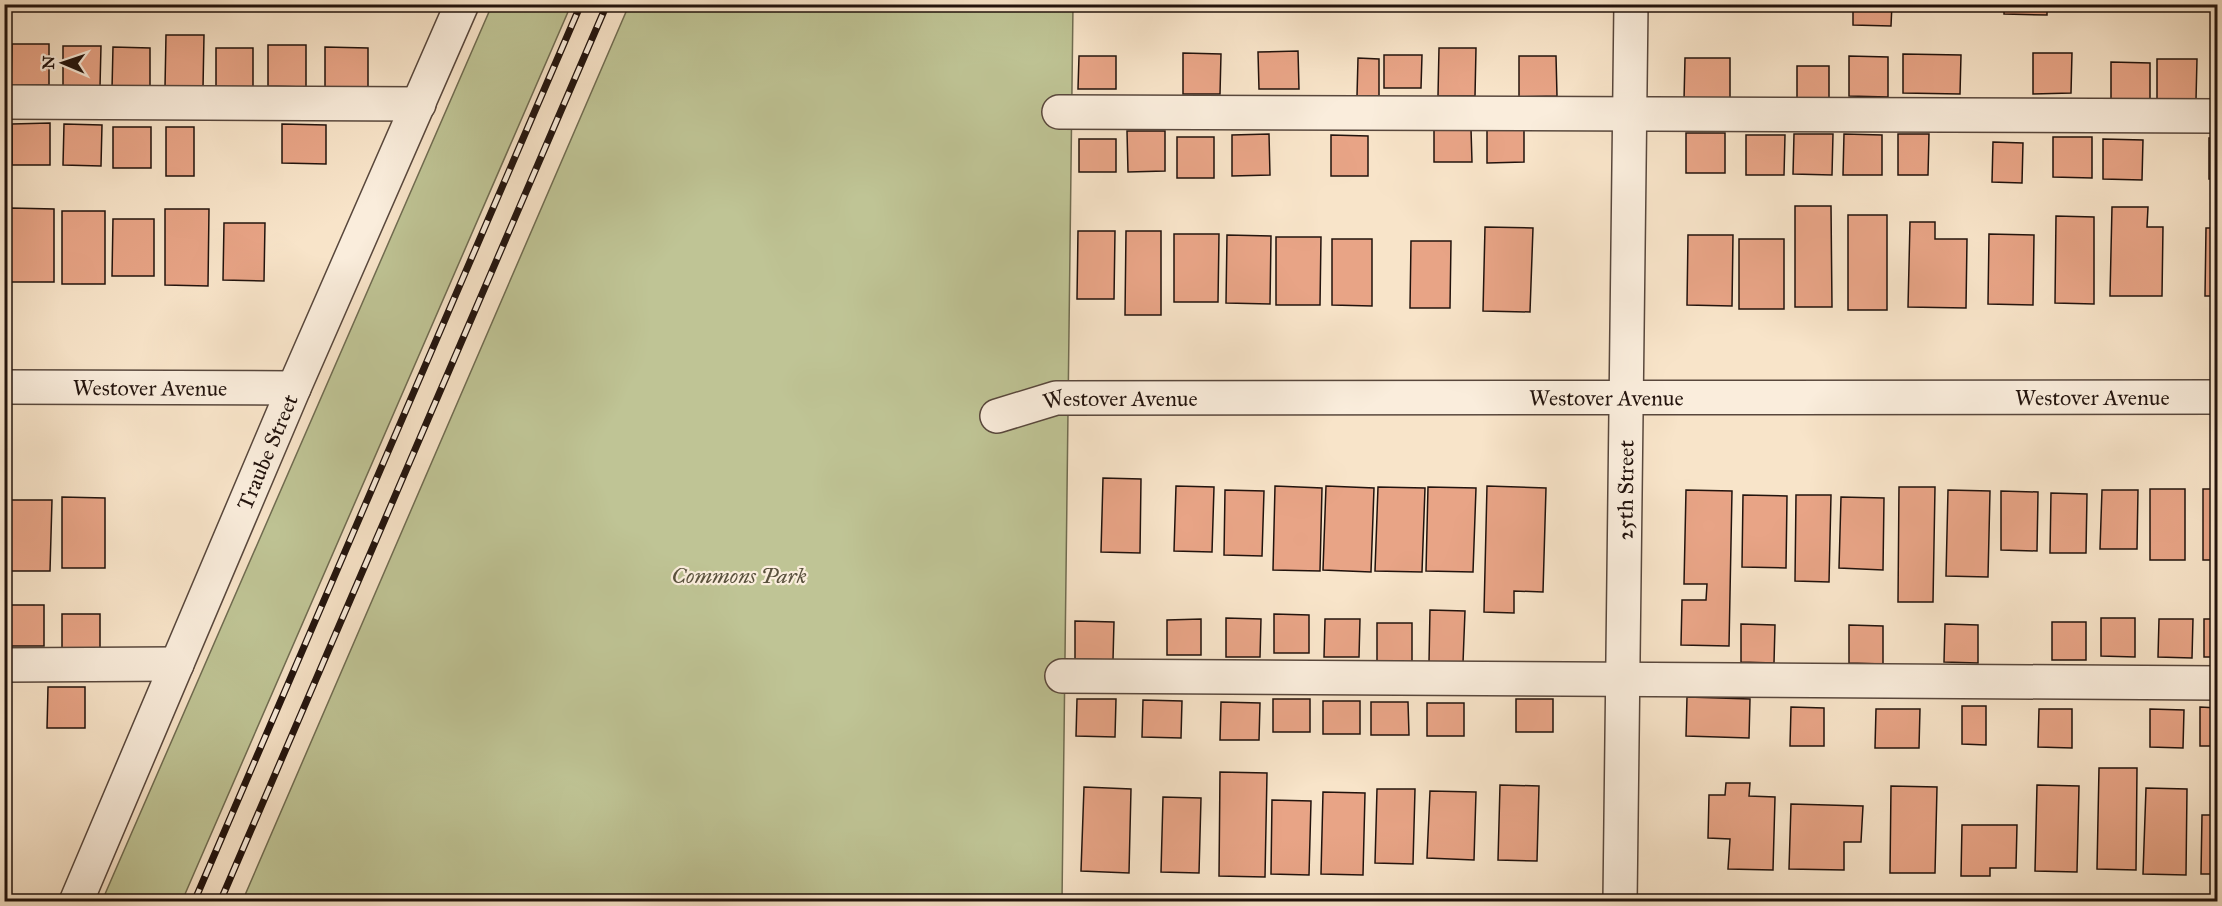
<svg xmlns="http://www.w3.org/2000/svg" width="2222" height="906" font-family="'IM FELL Great Primer',serif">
	<rect width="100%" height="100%" fill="#f8e4c9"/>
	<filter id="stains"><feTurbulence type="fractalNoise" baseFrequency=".00333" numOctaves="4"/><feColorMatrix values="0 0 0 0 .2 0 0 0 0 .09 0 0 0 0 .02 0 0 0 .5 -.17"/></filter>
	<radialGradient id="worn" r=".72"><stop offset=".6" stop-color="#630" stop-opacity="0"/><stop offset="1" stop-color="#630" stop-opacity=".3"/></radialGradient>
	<!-- green -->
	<path fill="#bfc495" stroke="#706c51" stroke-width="1.5" d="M492,5H571L182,901H102Z
		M629,5H1073L1062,901L242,902Z"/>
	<!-- building -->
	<path fill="#e8a486" stroke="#22130d" stroke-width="1.5" d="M15,4H54V9L15,8Z
		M1177,4H1215V9L1177,8Z
		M1246,4H1274V7H1246Z
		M1494,4H1541V7L1494,6Z
		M1797,4H1836V8H1797Z
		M1853,4H1892L1891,26L1853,25Z
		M2004,4H2047V15L2004,14Z
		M166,35H204L203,88L165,87Z
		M12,44H49V85H11Z
		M268,45H306V87L268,86Z
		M63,46H101L100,87H63Z
		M113,47L150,48V89H112Z
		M325,47L368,48V88L325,87Z
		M216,48H253V89H216Z
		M1439,48H1476L1475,96H1438Z
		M1298,51L1299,89H1259L1258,52Z
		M1183,53L1221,54L1220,94H1183Z
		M2033,53H2072L2071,93L2033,94Z
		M1903,54L1961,55L1960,94L1903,93Z
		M1384,55H1422L1421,88H1384Z
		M1079,56H1116V89H1078Z
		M1519,56H1556L1557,96L1519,97Z
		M1849,56L1888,57V97L1849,96Z
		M1358,58L1379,59V96H1357Z
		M1685,58H1730V100H1684Z
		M2157,59H2197L2196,100L2157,99Z
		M2111,62L2150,63V103L2111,102Z
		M1797,66H1829V99H1797Z
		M50,123V165H12V124Z
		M64,124L102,125L101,166L63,165Z
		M282,124L326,125V164L282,163Z
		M113,127H151V168H113Z
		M166,127H194V176H166Z
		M1434,129H1471L1472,162H1434Z
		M1487,129H1524V162L1487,163Z
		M1127,131H1165V171L1128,172Z
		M1686,133H1725V173H1686Z
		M1269,134L1270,175L1232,176V135Z
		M1794,134H1833L1832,175L1793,174Z
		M1844,134L1882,135V175H1843Z
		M1898,134H1929L1928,175H1898Z
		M1331,135L1368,136V176H1331Z
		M1746,135H1785L1784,175H1746Z
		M1177,137H1214V178H1177Z
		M2053,137H2092V178L2053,177Z
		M2209,138H2218V179H2209Z
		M1079,139H1116V172H1079Z
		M2103,139L2143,140L2142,180L2103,179Z
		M1993,142L2023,143L2022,183L1992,182Z
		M1795,206H1831L1832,307H1795Z
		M2112,207H2148L2147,227H2163L2162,296H2110Z
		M11,208L54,209V282H11Z
		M165,209H209L208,286L165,285Z
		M62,211H105V284H62Z
		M1848,215H1887V310H1848Z
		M2056,216L2094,217V304L2055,303Z
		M113,219H154V276H112Z
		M1910,222H1935V239H1967L1966,308L1908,307Z
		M224,223H265L264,281L223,280Z
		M1485,227L1533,228L1530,312L1483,311Z
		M2206,228H2218V296H2205Z
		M1078,231H1115L1114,299H1077Z
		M1126,231H1161V315H1125Z
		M1174,234H1219L1218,302H1174Z
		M1989,234L2034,235L2033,305L1988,304Z
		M1227,235L1271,236L1270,304L1226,303Z
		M1688,235H1733L1732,306L1687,305Z
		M1276,237H1321L1320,305H1276Z
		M1332,239H1372V306L1332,305Z
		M1739,239H1784V309H1739Z
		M1411,241H1451L1450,308H1410Z
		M1103,478L1141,479L1140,553L1101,552Z
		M1176,486L1214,487L1212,552L1174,551Z
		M1275,486L1322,488L1320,571L1273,570Z
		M1326,486L1374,488L1371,572L1323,570Z
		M1487,486L1546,488L1543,592L1514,591V613L1484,612Z
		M1378,487L1425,488L1422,572L1375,571Z
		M1428,487L1476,488L1473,572L1426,571Z
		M1899,487H1935L1933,602H1898Z
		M2150,489H2185V560H2150Z
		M2203,489H2218V560H2203Z
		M1225,490L1264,491L1262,556L1224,555Z
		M1686,490L1732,491L1729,646L1681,645L1682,600H1706L1707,584H1684Z
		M1948,490L1990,491L1988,577L1946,576Z
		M2102,490H2138L2137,549H2100Z
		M2001,491L2038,492L2037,551L2001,550Z
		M2051,493L2087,494L2086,553H2050Z
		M1743,495L1787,496L1786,568L1742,567Z
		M1796,495H1831L1829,582L1795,581Z
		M62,497L105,498V568H62Z
		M1841,497L1884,498L1883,570L1839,568Z
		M8,500H52L50,571H7Z
		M6,605H44V646H6Z
		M1430,610L1465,611L1463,663L1429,662Z
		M62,614H100V655H62Z
		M1274,614L1309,615V653H1274Z
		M1226,618L1261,619L1260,657H1226Z
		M2101,618H2135V657L2101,656Z
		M1201,619V655H1167V620Z
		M1325,619H1360L1359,657H1324Z
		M2159,619H2193L2192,658L2158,657Z
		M2204,619H2218V657H2204Z
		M1075,621L1114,622L1113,660L1075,659Z
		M2052,622H2086V660H2052Z
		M1377,623H1412V662L1377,661Z
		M1741,624L1775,625L1774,663L1741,662Z
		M1945,624L1978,625V663L1944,662Z
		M1849,625L1883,626V664L1849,663Z
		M48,687H85V728H47Z
		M1687,697L1750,699L1749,738L1686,736Z
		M1077,699H1116L1115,737L1076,736Z
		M1273,699H1310V732H1273Z
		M1516,699H1553V732H1516Z
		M1143,700L1182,701L1181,738L1142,737Z
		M1323,701H1360V734H1323Z
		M1221,702L1260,703L1259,740H1220Z
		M1371,702H1408L1409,735H1371Z
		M1427,703H1464V736H1427Z
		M1962,706H1986V745L1962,744Z
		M1791,707L1824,708V746H1790Z
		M2200,707L2218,708V746H2200Z
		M1876,709H1920L1919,748H1875Z
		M2039,709H2072V748L2038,747Z
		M2150,709L2184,710L2183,748L2150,747Z
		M2099,768H2137L2136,870L2097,869Z
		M1220,772L1267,773L1265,877L1219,876Z
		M1726,783H1750L1749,796L1775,797L1773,870L1728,869L1730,839L1708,838L1709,795H1725Z
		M1500,785L1539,786L1537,861L1498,860Z
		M2037,785L2079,786L2077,872L2035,871Z
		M1891,786L1937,787L1935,873H1890Z
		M1084,787L1131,789L1129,873L1081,871Z
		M2146,788L2187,789L2186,875L2143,874Z
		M1377,789H1415L1413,864L1375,863Z
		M1430,791L1476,792L1474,860L1427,858Z
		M1323,792L1365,793L1363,875L1321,874Z
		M1163,797L1201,798L1199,873L1161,872Z
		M1272,800L1311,801L1309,875L1271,874Z
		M1791,804L1863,806L1861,842H1844V870L1789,869Z
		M2202,815H2218V874H2201Z
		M1962,825H2017L2016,868H1990V876H1961Z"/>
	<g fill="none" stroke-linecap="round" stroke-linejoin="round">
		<defs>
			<g id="minor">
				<path d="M4,102L419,104"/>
				<path d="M1059,112L2218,116"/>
				<path id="s1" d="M4,387L294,388"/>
				<path id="s2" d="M997,416L1056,398L2218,397"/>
				<path d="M4,665L177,664"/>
				<path d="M1062,676L2218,683"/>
				<path id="s3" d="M76,902L294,388L462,4"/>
				<path id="s4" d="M1620,902L1631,4"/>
			</g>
		</defs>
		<!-- minor casing -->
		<use href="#minor" stroke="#58473c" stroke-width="36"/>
		<!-- minor -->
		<use href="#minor" stroke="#faeddc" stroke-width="33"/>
		<defs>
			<path id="rail" d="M194,902L581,4
				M220,902L607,4"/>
		</defs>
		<!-- rail casing -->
		<use href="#rail" stroke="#22130d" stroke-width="7"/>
		<!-- rail -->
		<use href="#rail" stroke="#faeddc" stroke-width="4.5" stroke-dasharray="14" stroke-linecap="butt"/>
	</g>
	<g text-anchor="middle" stroke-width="4.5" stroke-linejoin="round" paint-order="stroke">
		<!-- street labels -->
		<g font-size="22" fill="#22130d" stroke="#faeddc">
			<text dy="8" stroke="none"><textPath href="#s1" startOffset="146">Westover Avenue</textPath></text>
			<text dy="8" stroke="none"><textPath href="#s2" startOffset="1098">Westover Avenue</textPath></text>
			<text dy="8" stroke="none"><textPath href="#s2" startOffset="612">Westover Avenue</textPath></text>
			<text dy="8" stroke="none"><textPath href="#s2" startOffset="126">Westover Avenue</textPath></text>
			<text dy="8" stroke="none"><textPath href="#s3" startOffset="489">Traube Street</textPath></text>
			<text dy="8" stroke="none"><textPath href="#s4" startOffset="412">25th Street</textPath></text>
		</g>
		<!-- park labels -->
		<g font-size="22" font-style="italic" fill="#59513d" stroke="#faeddc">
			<text x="739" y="583">Commons Park</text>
		</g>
	</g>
	<!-- margin -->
	<rect width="2222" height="906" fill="none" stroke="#f8e4c9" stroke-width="24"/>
	<rect x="6" y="6" width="2210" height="894" fill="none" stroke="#22130d" stroke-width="3"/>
	<rect x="12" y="12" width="2198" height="882" fill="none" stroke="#22130d" stroke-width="1.5"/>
	<!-- north arrow -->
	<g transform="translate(63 63) rotate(272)" stroke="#faeddc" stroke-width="4.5" paint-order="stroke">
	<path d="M0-4.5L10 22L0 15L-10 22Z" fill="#22130d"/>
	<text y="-9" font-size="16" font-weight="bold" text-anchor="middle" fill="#22130d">N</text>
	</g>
	<rect width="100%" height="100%" filter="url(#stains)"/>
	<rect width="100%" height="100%" fill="url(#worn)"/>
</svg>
